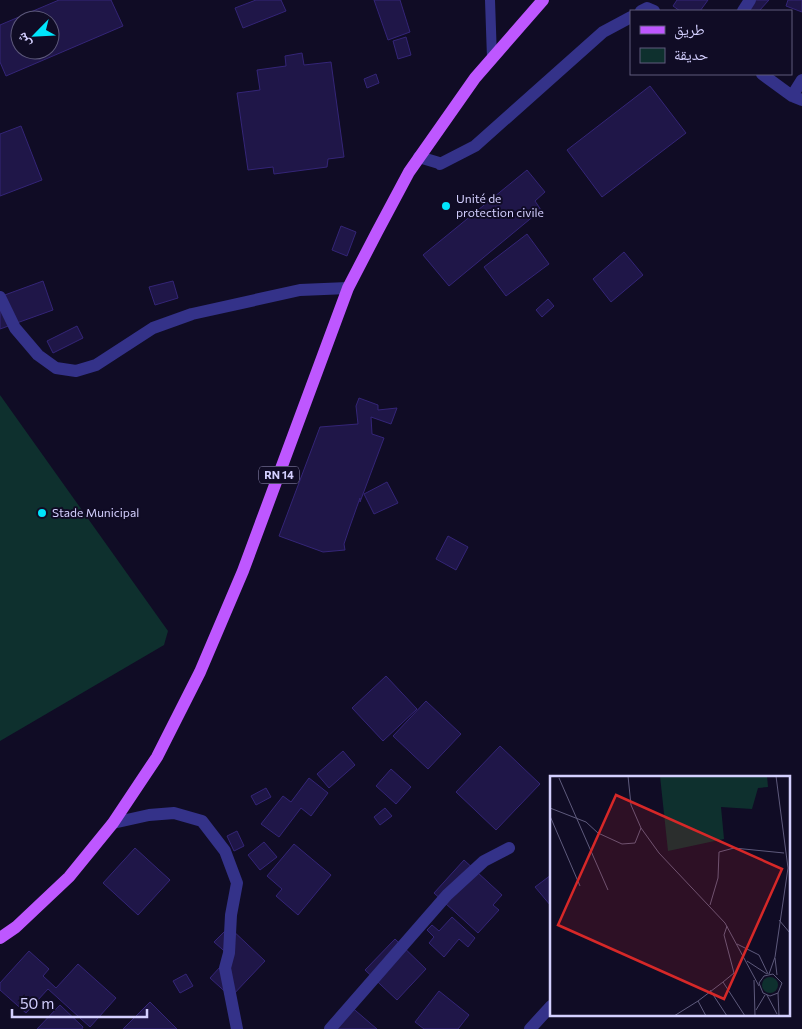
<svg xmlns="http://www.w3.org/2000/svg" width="802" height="1029" font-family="Commissioner,'Noto Naskh Arabic',sans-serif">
	<rect width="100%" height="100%" fill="#100c25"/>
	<!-- green -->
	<path fill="#0e302e" d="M0,395L168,631L164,645L0,741Z"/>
	<!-- building -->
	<path fill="#1f1648" stroke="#342577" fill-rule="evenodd" d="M59,0H111L123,26L6,76L0,62V25ZM20,20H50V50H20Z
		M256,0H281L286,11L243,28L235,8Z
		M374,0H400L410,32L388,40Z
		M677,0H708L700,11H680L673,6Z
		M745,0H769L759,11H747Z
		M788,0H802V12L786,6Z
		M406,37L411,55L398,59L393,41Z
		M302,53L304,65L331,62L344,157L328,159L327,167L274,174L273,167L248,170L237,93L260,90L257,70L286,66L285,56Z
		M376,74L379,83L367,88L364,79Z
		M650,86L686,133L602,197L567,150Z
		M21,126L42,180L0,196V134Z
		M527,170L545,192L535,201L541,210L449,286L423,255Z
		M341,226L356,232L347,256L332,250Z
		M527,234L549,264L506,296L484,267Z
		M624,252L643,275L611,302L593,279Z
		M43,281L53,310L0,329V291L2,296Z
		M173,281L178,298L155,305L149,287Z
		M548,299L554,306L542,317L536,310Z
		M77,326L83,338L53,353L47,341Z
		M359,398L378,405V410L397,408L391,424L371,417L372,434L384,438L360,502V498L349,529L344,544L345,550L323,552L279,536L320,427L358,424L356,406Z
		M387,482L398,503L374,514L364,494Z
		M448,536L468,547L456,570L436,559Z
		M386,676L417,709L383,741L352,708Z
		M426,701L461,734L428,769L393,736Z
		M500,746L540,784L496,830L456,792Z
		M343,751L355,765L329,788L317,774Z
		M391,769L411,787L396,804L376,786Z
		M309,778L328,793L311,816L301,808L279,837L261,824L283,796L291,802Z
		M266,788L271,797L256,805L251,796Z
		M385,808L392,816L380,825L374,817Z
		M237,831L244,846L234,851L227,836Z
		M264,842L277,857L260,870L248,855Z
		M294,844L331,875L298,915L276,896L282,889L267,876Z
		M135,848L170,880L138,915L103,883Z
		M464,860L502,895L493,905L499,910L478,933L434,893Z
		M551,875V906L535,887Z
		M452,917L475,938L468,947L459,939L444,957L429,943L434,937L427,930L432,925L439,931Z
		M229,927L265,961L231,997L210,978L230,956L214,942Z
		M395,939L426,969L397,1000L365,970Z
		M29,951L49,969L43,976L56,988L78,964L116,998L90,1027L48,989L26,1013L0,990V983Z
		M186,974L193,986L180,993L173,981Z
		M439,991L469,1015L458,1029H424L415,1022Z
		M150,1002L177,1029H123Z
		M60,1005L83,1027L82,1029H37Z
		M349,1005L377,1029H332Z"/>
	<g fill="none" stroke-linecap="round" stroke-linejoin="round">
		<!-- service -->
		<path stroke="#343289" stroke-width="10" d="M490,0L492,58"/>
		<!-- minor -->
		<path stroke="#343289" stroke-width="12" d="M641,11L647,8L654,11
			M743,11L750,0
			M762,74L792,96L802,100
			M792,96L802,80
			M419,157L439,163L440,164L475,146L603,32L631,17
			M0,297L15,328L38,355L56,368L76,371L96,365L153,328L192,314L300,290L348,288
			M113,823L149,815L174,813L202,821L225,851L237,883L231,915L229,953L225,968L237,1029
			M330,1029L447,895L484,861L509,848
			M530,1029L551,1006"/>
		<!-- primary -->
		<path stroke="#be57ff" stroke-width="12" d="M0,938L16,927L69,877L113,823L157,757L200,672L243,571L348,288L377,232L409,172L475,78L543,0"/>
	</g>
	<!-- markers -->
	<g fill="#00e5fb" stroke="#100c25" stroke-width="2">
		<circle cx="446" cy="206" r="5"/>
		<circle cx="42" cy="513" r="5"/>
	</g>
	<g text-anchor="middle" stroke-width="4" stroke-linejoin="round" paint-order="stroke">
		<!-- shield labels -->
		<rect fill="#100c25" stroke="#9995be" stroke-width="1" x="259" y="466.5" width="40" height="17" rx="4"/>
		<g font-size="11" font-weight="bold" fill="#d4d0ff">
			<text x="279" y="479">RN 14</text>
		</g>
		<!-- poi labels -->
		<g font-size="12" fill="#d4d0ff" stroke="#100c25" text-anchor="start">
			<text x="456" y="203">Unité de<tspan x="456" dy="14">protection civile</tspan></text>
			<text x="52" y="517">Stade Municipal</text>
		</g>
	</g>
	<!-- overview -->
	<g transform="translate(550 776)">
		<rect width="240" height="240" fill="#100c25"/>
		<path d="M212 209a8 8 0 1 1 16 0a8 8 0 1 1-16 0Z" fill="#0e302e"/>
		<path d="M110,0H217L218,11L208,12L202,33L171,31L174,63L118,75Z" fill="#0e302e"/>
		<path fill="none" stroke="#5e5a7c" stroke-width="1" d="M78,0L81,29L91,52L109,77L175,147L209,210M9,2L58,114M0,32L36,46L48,57L72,68L85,67L91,52M0,40L30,110M160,129L168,102L169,76L184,72L234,77M229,144L240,157M187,168L209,179L218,198M225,182L227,199M197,185L217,198M219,198L225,181L238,92L226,0M204,204L205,240M173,206L184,197L174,159L177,150M160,214L177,240M228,217L220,220L213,217L209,207L214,200L223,198L232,207L228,217L229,240M217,219L227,238M206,234L215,219M124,240L148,225M156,240L148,225L173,206L195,240"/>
		<path fill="#d62828" fill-opacity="0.15" stroke="#d62828" stroke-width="2.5" d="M66,19L232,93L174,223L8,149Z"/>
		<rect width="240" height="240" fill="none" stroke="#d4d0ff" stroke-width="2.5"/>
	</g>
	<!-- legend -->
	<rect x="630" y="10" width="162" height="65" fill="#100c25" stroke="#5e5a7c"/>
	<rect x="640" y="26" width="25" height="8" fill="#be57ff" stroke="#5e5a7c"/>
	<text x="674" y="35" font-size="15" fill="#d4d0ff">طريق</text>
	<rect x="640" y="48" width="25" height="15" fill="#0e302e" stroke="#5e5a7c"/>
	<text x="674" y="60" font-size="15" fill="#d4d0ff">حديقة</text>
	<!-- north arrow -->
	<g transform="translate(35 35) rotate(246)"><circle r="24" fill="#100c25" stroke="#5e5a7c"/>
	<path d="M0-4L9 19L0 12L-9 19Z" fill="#00e5fb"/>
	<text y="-8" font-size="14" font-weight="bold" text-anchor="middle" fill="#d4d0ff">ش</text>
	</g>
	<!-- scale -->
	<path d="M12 1009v8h135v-8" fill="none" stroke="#d4d0ff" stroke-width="2.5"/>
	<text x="20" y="1009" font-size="15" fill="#d4d0ff" stroke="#100c25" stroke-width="4" paint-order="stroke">50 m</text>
</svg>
